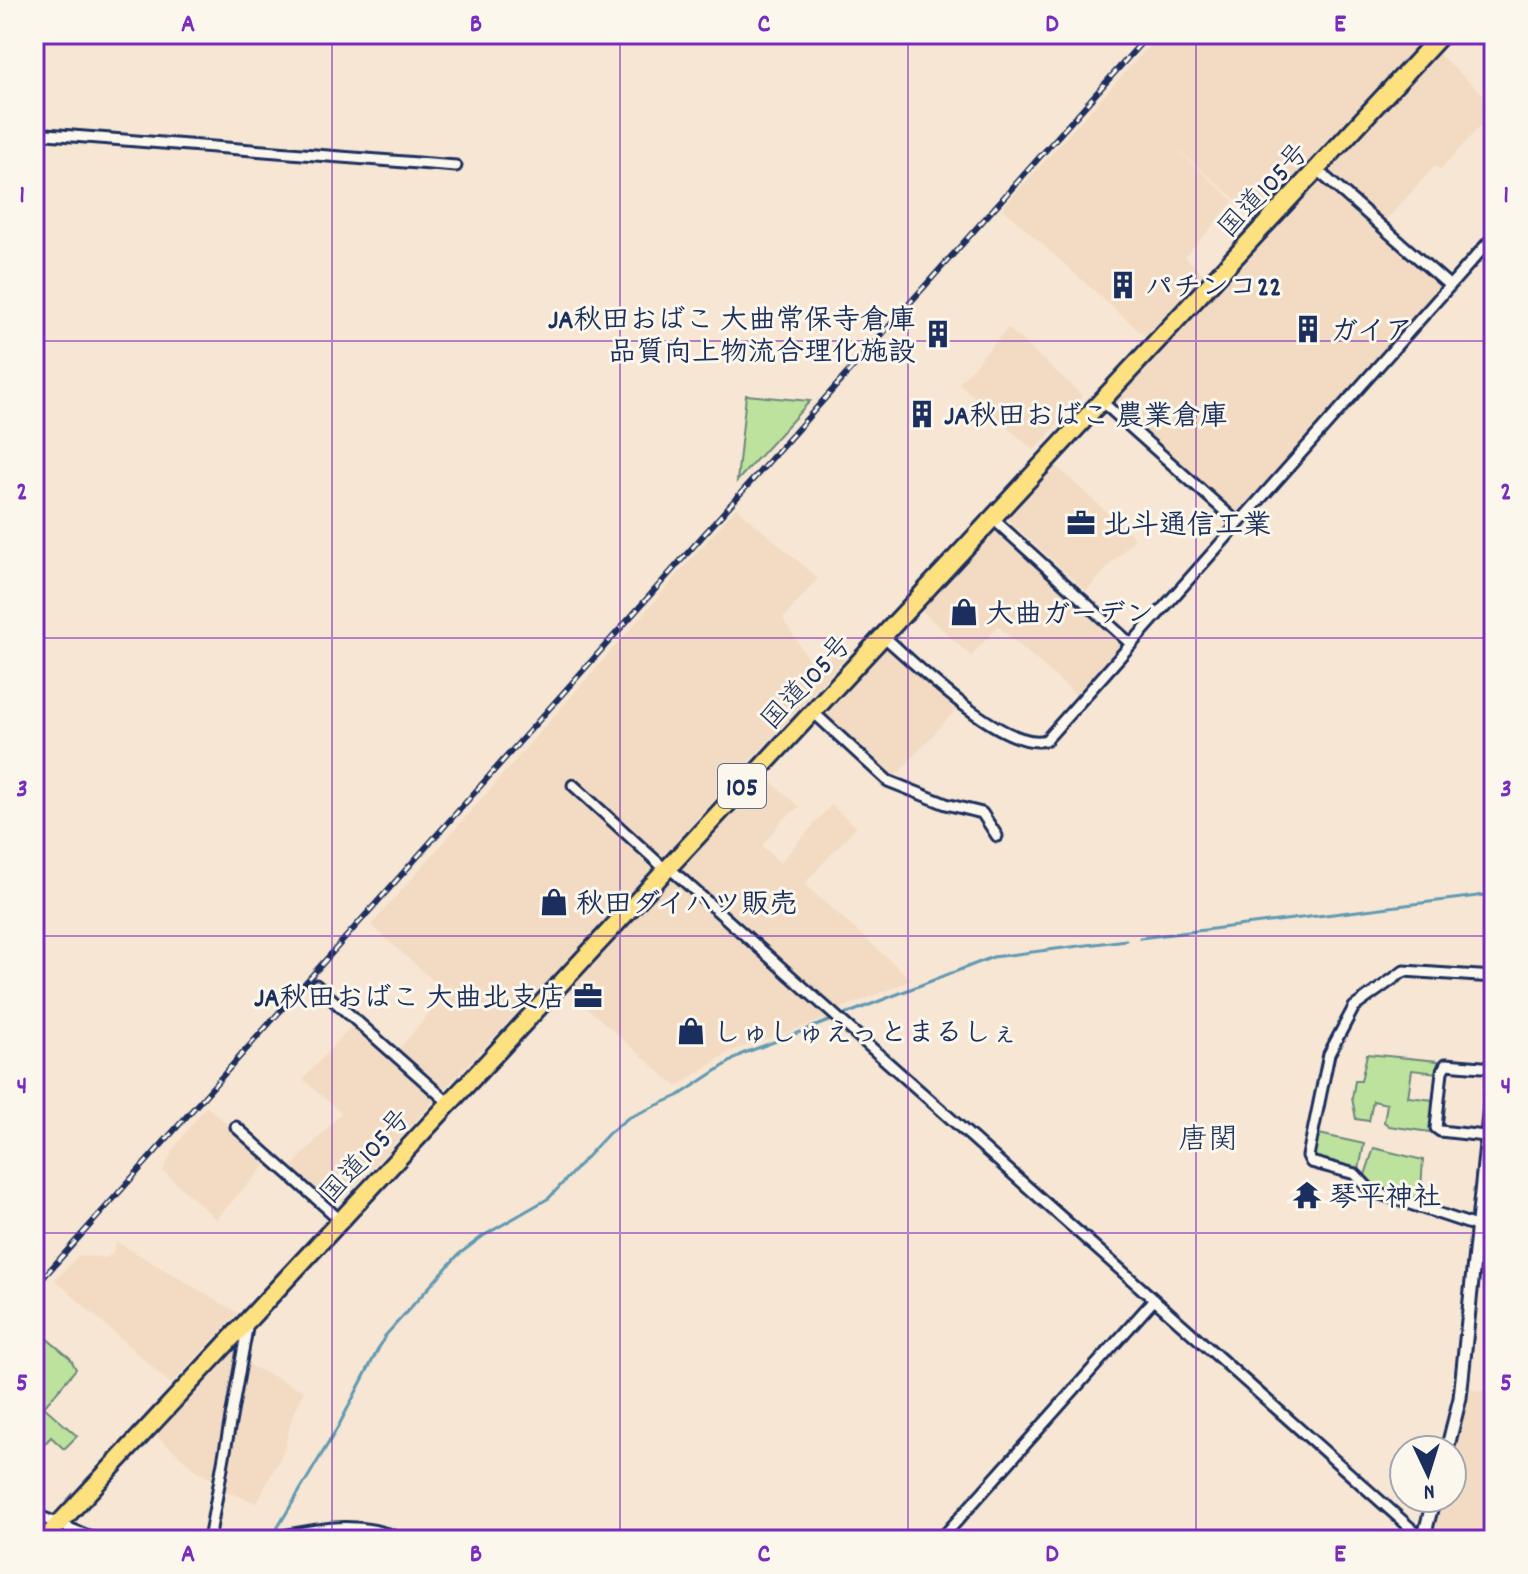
<svg xmlns="http://www.w3.org/2000/svg" width="1528" height="1574" font-family="Dekko,'Klee One',sans-serif">
	<rect width="100%" height="100%" fill="#f6e6d3"/>
	<filter id="ink" filterUnits="userSpaceOnUse"><feTurbulence type="fractalNoise" baseFrequency=".0125" numOctaves="2"/><feDisplacementMap in="SourceGraphic" scale="16" xChannelSelector="R" yChannelSelector="G"/><feConvolveMatrix kernelMatrix="1 2 1 2 8 2 1 2 1" color-interpolation-filters="sRGB"/></filter>
	<g filter="url(#ink)">
		<!-- built -->
		<path fill="#f2dbc2" d="M1160,34H1429L1258,218L1167,141L1234,201L1185,257L1205,275L1148,339L1002,208Z
			M1433,49L1494,104V111L1440,170L1435,166L1384,222L1325,169Z
			M1320,174L1443,285L1236,515L1112,404Z
			M1008,328L1083,396L1034,451L959,383Z
			M1056,466L1135,538L1086,591L1007,519Z
			M736,508L818,578L783,619L812,665L828,646L843,660L551,978L442,1091L397,1052L446,992L371,925Z
			M995,529L1123,642L1076,695L998,626L971,656L921,610Z
			M889,641L960,705L893,779L821,714Z
			M764,775L799,807L782,820L762,846L780,863L831,805L856,827L804,884L912,980L835,1011L675,871Z
			M670,877L828,1018L729,1052L677,1087L567,990Z
			M354,1023L437,1098L334,1208L289,1170L341,1113L303,1079Z
			M206,1106L269,1161L216,1219L163,1171L174,1148Z
			M117,1242L238,1313L171,1384L55,1280L79,1255L106,1258L112,1254Z
			M243,1336L217,1481L200,1473L153,1433Z
			M247,1364L304,1391L291,1420L285,1448L257,1503L222,1490Z
			M1465,1389L1494,1392V1540H1431L1442,1498H1452V1458Z"/>
		<!-- green -->
		<path fill="#bce29d" stroke="#6c887e" stroke-width="2" d="M746,395L810,401L737,481Z
			M1367,1054L1438,1061L1437,1073L1412,1070L1408,1097L1433,1100L1430,1132L1389,1126L1384,1122L1387,1104L1373,1101L1369,1121L1356,1119L1352,1098L1355,1081H1361Z
			M1319,1134L1364,1144L1359,1170L1318,1160L1313,1150Z
			M1374,1148L1423,1160L1420,1203L1374,1188L1364,1178Z
			M34,1328L70,1358L76,1369L44,1407L77,1436L64,1449L51,1437L34,1455Z"/>
		<g fill="none" stroke-linecap="round" stroke-linejoin="round">
			<!-- stream -->
			<path stroke="#6199b3" stroke-width="3" d="M1140,938L1494,894
				M841,1016L993,957L1126,940
				M275,1532L338,1427L385,1336L458,1255L483,1236L549,1198L609,1133L628,1118L678,1096L742,1054L834,1019"/>
			<defs>
				<path id="minor" d="M34,133L456,166
					M1316,169L1450,286
					M1100,400L1237,522
					M991,517L1131,644
					M882,635C915,663 1003,752 1046,740L1494,236
					M812,711L888,781L946,804L982,813L997,836
					M573,785L664,868
					M666,865L1424,1540
					M316,985L449,1103
					M1494,1068L1446,1064L1442,1071L1436,1128L1440,1131L1494,1137
					M236,1127L339,1219
					M1479,1227L1371,1191L1355,1174L1311,1162L1308,1156L1329,1054L1354,1007L1404,971L1494,977
					M34,1514L98,1540
					M209,1540L248,1323
					M263,1540C313,1530 356,1518 403,1540
					M940,1540L1153,1301"/>
				<path id="tertiary" d="M1447,1450L1460,1398L1494,1066
					M1423,1540L1434,1498"/>
				<path id="trunk" d="M44,1540L1442,34"/>
			</defs>
			<!-- minor casing -->
			<use href="#minor" stroke="#1b2f5e" stroke-width="15"/>
			<!-- tertiary casing -->
			<use href="#tertiary" stroke="#1b2f5e" stroke-width="17"/>
			<!-- trunk casing -->
			<use href="#trunk" stroke="#1b2f5e" stroke-width="22"/>
			<!-- minor -->
			<use href="#minor" stroke="#fbf7ec" stroke-width="9"/>
			<!-- tertiary -->
			<use href="#tertiary" stroke="#fbf7ec" stroke-width="11"/>
			<!-- trunk -->
			<use href="#trunk" stroke="#fde080" stroke-width="16"/>
			<defs>
				<path id="rail" d="M34,1288L1149,34"/>
			</defs>
			<!-- rail casing -->
			<use href="#rail" stroke="#1b2f5e" stroke-width="6"/>
			<!-- rail -->
			<use href="#rail" stroke="#fbf7ec" stroke-width="3" stroke-dasharray="9" stroke-linecap="butt"/>
		</g>
	</g>
	<!-- grid -->
	<path fill="none" stroke="#7b2cbf" stroke-width="2" stroke-opacity="0.55" d="M332,34V1540M620,34V1540M908,34V1540M1196,34V1540M34,341H1494M34,638H1494M34,936H1494M34,1233H1494"/>
	<!-- icons -->
	<defs>
		<symbol id="building-bare" viewBox="-9 -9 18 18"><path d="M-4-6H4V6H1V3H-1V6H-4ZM-2.5-4.3h1.7v1.8h-1.7ZM.8-4.3h1.7v1.8H.8ZM-2.5-1h1.7V.8h-1.7ZM.8-1h1.7V.8H.8Z" fill="#1b2f5e" stroke="#fbf7ec" stroke-width="2.5" paint-order="stroke"/></symbol>
		<symbol id="office-bare" viewBox="-9 -9 18 18"><path d="M-6-3h4V-5.5h4V-3h4V5H-6ZM-1-4.5V-3h2v-1.5ZM-6 0V1H6V0Z" fill="#1b2f5e" stroke="#fbf7ec" stroke-width="2.5" paint-order="stroke"/></symbol>
		<symbol id="shop-bare" viewBox="-9 -9 18 18"><path d="M-5-2.5h2.3a2.7 3.5 0 0 1 5.4 0H5L5.5 6h-11ZM-1.5-2.5h3a1.5 2.3 0 0 0-3 0Z" fill="#1b2f5e" stroke="#fbf7ec" stroke-width="2.5" paint-order="stroke"/></symbol>
		<symbol id="temple-bare" viewBox="-9 -9 18 18"><path d="M0-6L5-2H3V0L6.5 2.5H4V6H1.5V3h-3V6H-4V2.5H-6.5L-3 0V-2H-5Z" fill="#1b2f5e" stroke="#fbf7ec" stroke-width="2.5" paint-order="stroke"/></symbol>
	</defs>
	<g fill-rule="evenodd">
		<use href="#building-bare" x="1103" y="265" width="40" height="40"/>
		<use href="#building-bare" x="1288" y="309" width="40" height="40"/>
		<use href="#building-bare" x="918" y="314" width="40" height="40"/>
		<use href="#building-bare" x="902" y="394" width="40" height="40"/>
		<use href="#office-bare" x="1061" y="503" width="40" height="40"/>
		<use href="#shop-bare" x="944" y="592" width="40" height="40"/>
		<use href="#shop-bare" x="534" y="882" width="40" height="40"/>
		<use href="#office-bare" x="568" y="976" width="40" height="40"/>
		<use href="#shop-bare" x="671" y="1011" width="40" height="40"/>
		<use href="#temple-bare" x="1287" y="1175" width="40" height="40"/>
	</g>
	<g text-anchor="middle" stroke-width="6" stroke-linejoin="round" paint-order="stroke">
		<!-- shield labels -->
		<rect fill="#fbf7ec" stroke="#5e6b89" stroke-width="2" x="718" y="764" width="48" height="44" rx="6"/>
		<g font-size="26" font-weight="bold" fill="#1b2f5e">
			<text x="742" y="795">105</text>
		</g>
		<!-- street labels -->
		<g font-size="28" fill="#1b2f5e" stroke="#fbf7ec">
			<text transform="translate(1262 189) rotate(-47)" y="10">国道105号</text>
			<text transform="translate(805 681) rotate(-47)" y="10">国道105号</text>
			<text transform="translate(364 1155) rotate(-47)" y="10">国道105号</text>
		</g>
		<!-- poi labels -->
		<g font-size="28" font-weight="bold" fill="#1b2f5e" stroke="#fbf7ec" text-anchor="start">
			<text x="1145" y="295">パチンコ22</text>
			<text x="916" y="328" text-anchor="end">JA秋田おばこ 大曲常保寺倉庫<tspan x="916" dy="32">品質向上物流合理化施設</tspan></text>
			<text x="1330" y="339">ガイア</text>
			<text x="944" y="424">JA秋田おばこ 農業倉庫</text>
			<text x="1103" y="533">北斗通信工業</text>
			<text x="986" y="622">大曲ガーデン</text>
			<text x="576" y="912">秋田ダイハツ販売</text>
			<text x="566" y="1006" text-anchor="end">JA秋田おばこ 大曲北支店</text>
			<text x="713" y="1041">しゅしゅえっとまるしぇ</text>
			<text x="1329" y="1205">琴平神社</text>
		</g>
		<!-- neighbourhood labels -->
		<g font-size="30" fill="#1b2f5e" stroke="#fbf7ec">
			<text x="1208" y="1148">唐関</text>
		</g>
	</g>
	<!-- margin -->
	<rect width="1528" height="1574" fill="none" stroke="#fbf7ec" stroke-width="88"/>
	<!-- north arrow -->
	<g transform="translate(1428 1474) rotate(176)"><circle r="38" fill="#fbf7ec" stroke="#a1a7b3" stroke-width="2"/>
	<path d="M0-6L14 30L0 20L-14 30Z" fill="#1b2f5e"/>
	<text y="-12" font-size="22" font-weight="bold" text-anchor="middle" fill="#1b2f5e">N</text>
	</g>
	<rect x="44" y="44" width="1440" height="1486" fill="none" stroke="#7b2cbf" stroke-width="3"/>
	<g font-size="26" text-anchor="middle" font-weight="bold" fill="#7b2cbf">
		<text x="188" y="31">A</text>
		<text x="476" y="31">B</text>
		<text x="764" y="31">C</text>
		<text x="1052" y="31">D</text>
		<text x="1340" y="31">E</text>
		<text x="22" y="202">1</text>
		<text x="1506" y="202">1</text>
		<text x="22" y="499">2</text>
		<text x="1506" y="499">2</text>
		<text x="22" y="796">3</text>
		<text x="1506" y="796">3</text>
		<text x="22" y="1093">4</text>
		<text x="1506" y="1093">4</text>
		<text x="22" y="1390">5</text>
		<text x="1506" y="1390">5</text>
		<text x="188" y="1561">A</text>
		<text x="476" y="1561">B</text>
		<text x="764" y="1561">C</text>
		<text x="1052" y="1561">D</text>
		<text x="1340" y="1561">E</text>
	</g>
</svg>
